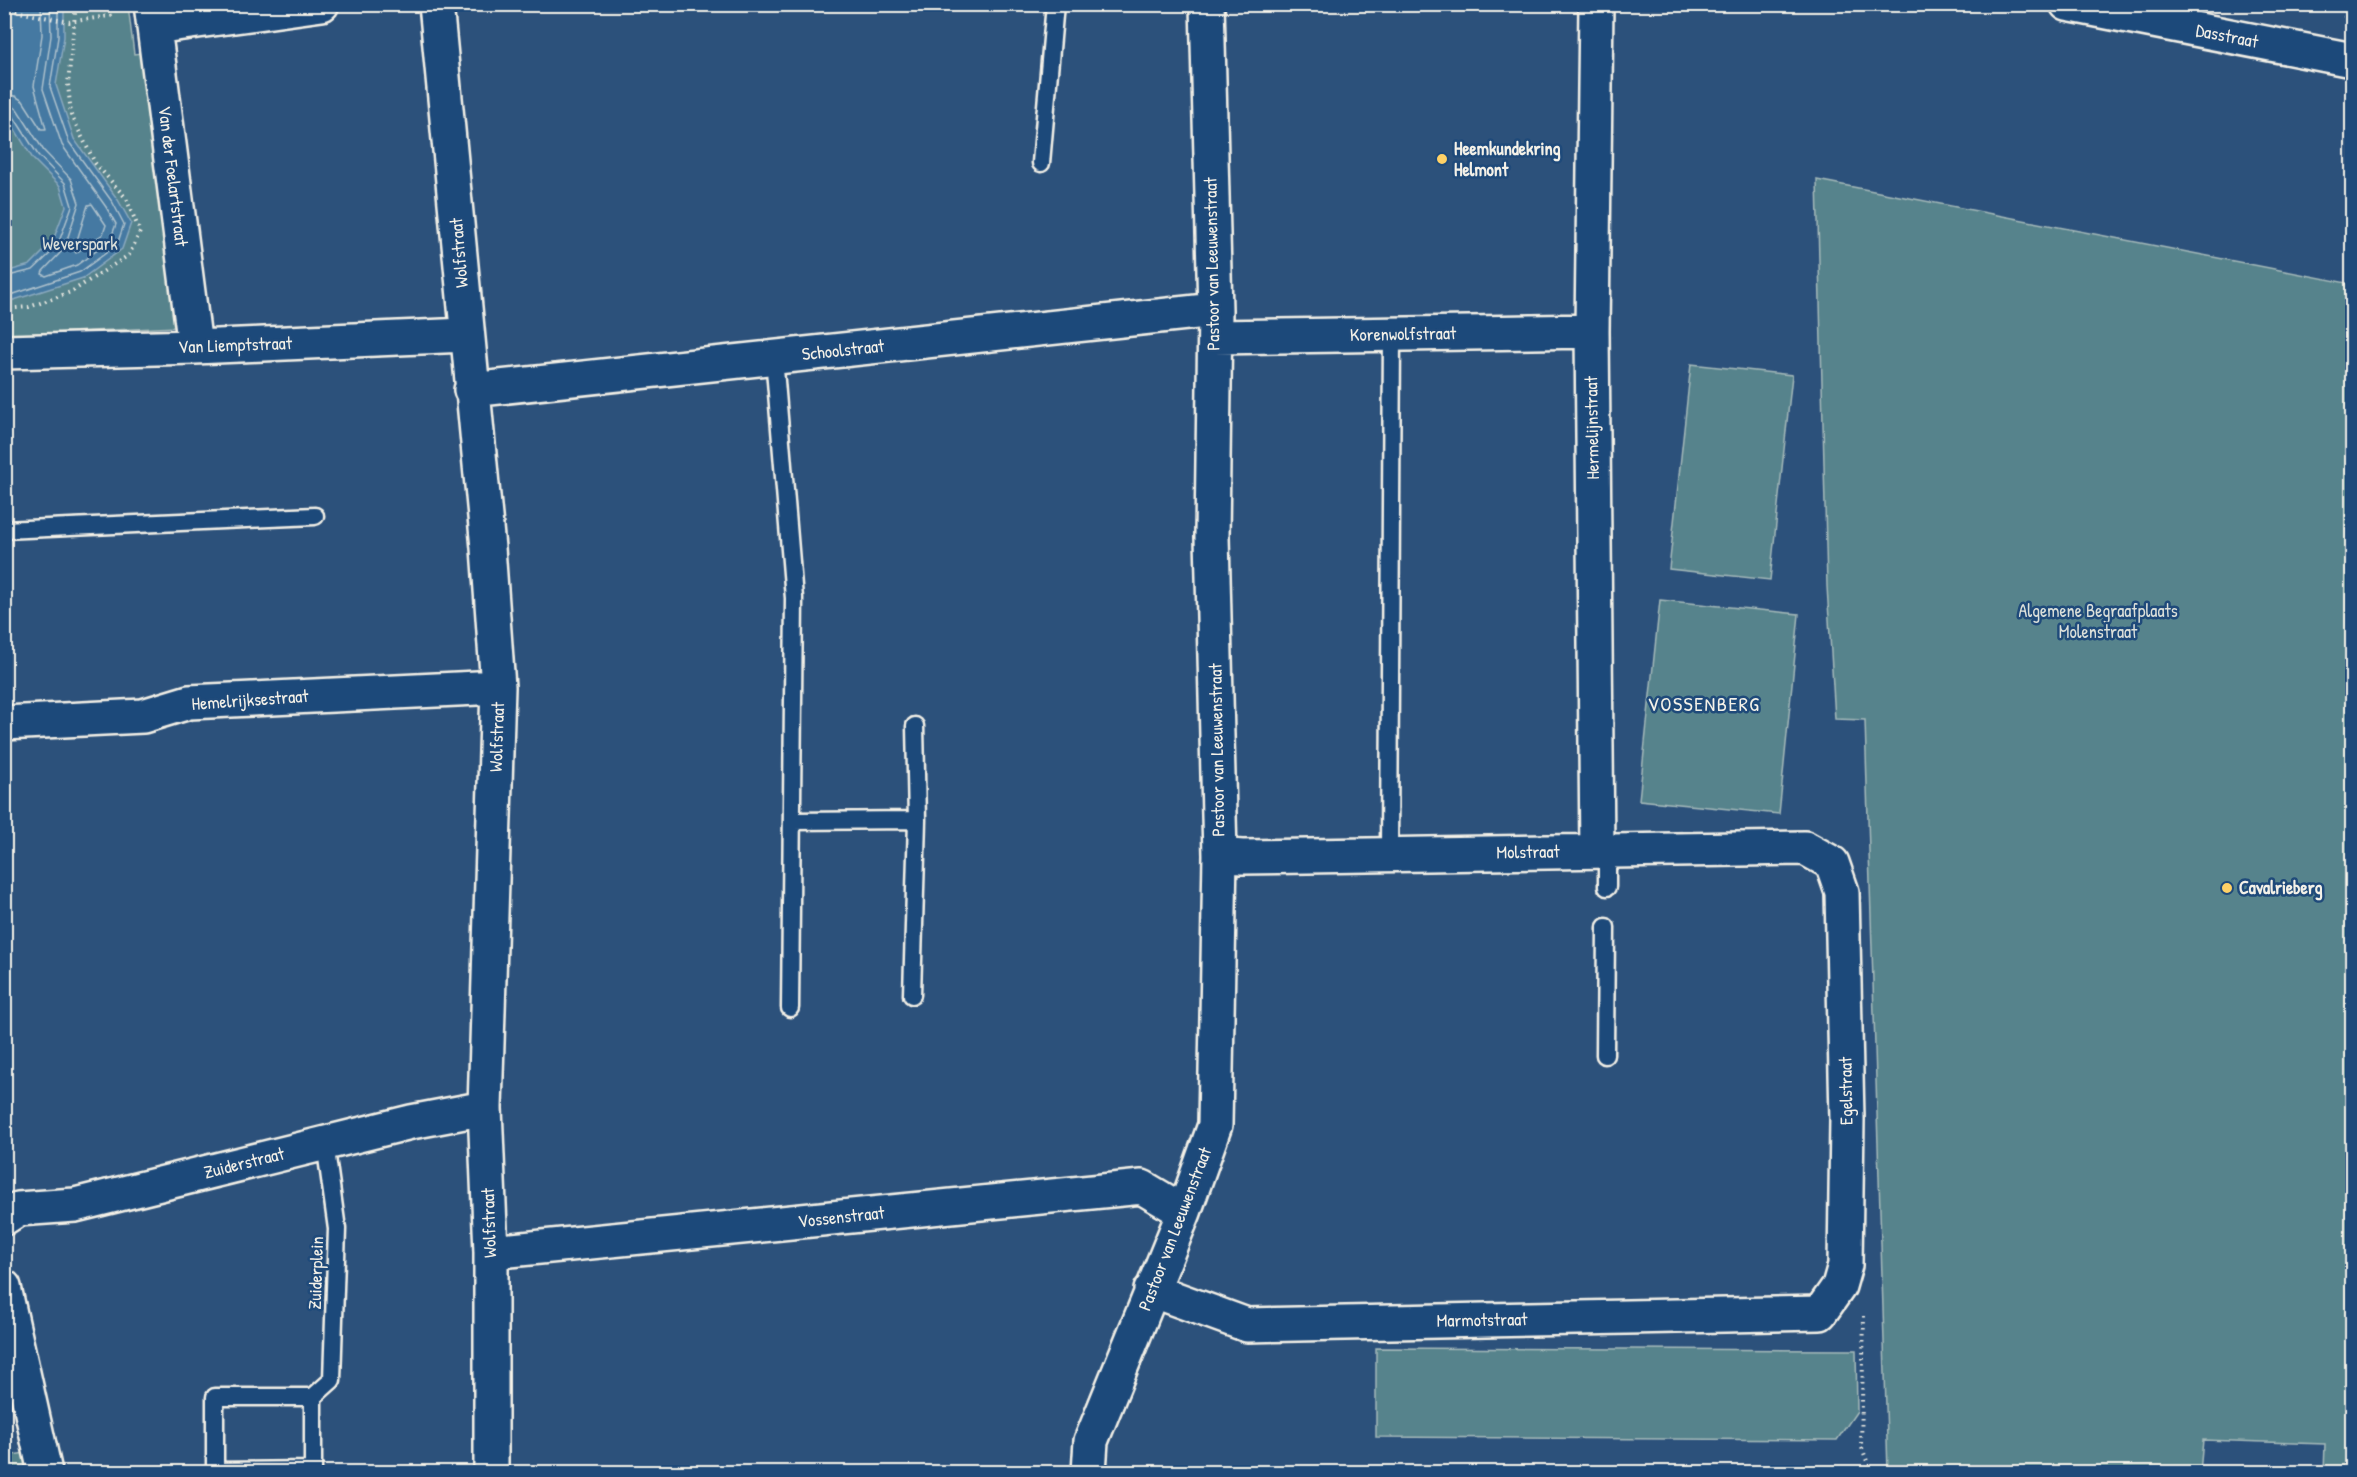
<svg xmlns="http://www.w3.org/2000/svg" width="2357" height="1477" font-family="'Patrick Hand',sans-serif">
	<rect width="100%" height="100%" fill="#2c517b"/>
	<filter id="ink" filterUnits="userSpaceOnUse"><feTurbulence type="fractalNoise" baseFrequency=".0167" numOctaves="2"/><feDisplacementMap in="SourceGraphic" scale="12" xChannelSelector="R" yChannelSelector="G"/><feConvolveMatrix kernelMatrix="1 2 1 2 8 2 1 2 1" color-interpolation-filters="sRGB"/></filter>
	<g filter="url(#ink)">
		<!-- green -->
		<path fill="#57838c" stroke="#a6baba" stroke-width="1.5" d="M4,5H128L134,54L141,53L177,327L5,335Z
			M1817,180L2352,284V1472H2324L2325,1444L2203,1440L2200,1472H1888L1865,720L1835,719L1827,586Z
			M1691,364L1792,375L1770,580L1669,569Z
			M1660,600L1799,614L1779,814L1639,800Z
			M1376,1348L1856,1350L1857,1411L1837,1440L1376,1437Z
			M26,1453L29,1472H5V1456Z"/>
		<!-- water -->
		<path fill="#4479a2" stroke="#8aa9be" stroke-width="1.5" d="M5,4L64,5V37L56,85L74,139L118,200L131,223L122,249L83,278L14,300H5V272L30,265L52,243L66,206L60,186L33,159L5,113Z"/>
		<g fill="none" stroke-linecap="round" stroke-linejoin="round">
			<!-- shore -->
			<path stroke="#aec1cc" stroke-width="1.5" d="M4,95L15,96L23,101L41,129H46L34,86L42,35L41,4
				M4,104L11,105L17,109L44,151L71,179L79,203L64,249L43,271L42,274L46,276L77,265L110,241L116,224L106,207L62,145L43,89L51,36L50,4
				M4,111L12,114L38,155L65,183L72,206L57,247L33,270L4,277
				M92,204L106,225L103,234L76,253L74,250L88,205Z
				M4,294H14L80,272L117,245L124,224L113,203L69,142L50,87L58,37V4"/>
			<defs>
				<path id="lane" d="M1041,163L1055,4
					M774,357L794,598L790,1008
					M4,530L315,516
					M792,821L917,820
					M1607,851V887
					M1389,853L1392,334
					M912,995L917,820L915,726
					M1605,1055L1606,927
					M215,1397H313V1470L215,1471Z
					M313,1397L332,1380L337,1229L325,1143"/>
				<path id="street" d="M151,4L195,347
					M436,4L488,548L498,687L485,1108L491,1252V1472
					M1596,4L1592,331L1597,851
					M2067,4L2352,60
					M154,27L322,4
					M1215,337L1592,331
					M4,352L195,347L466,335
					M471,390L1215,310
					M4,723L143,716L189,702L498,687
					M4,1218L18,1209L75,1205L411,1122L485,1108
					M491,1252L1142,1187L1184,1212
					M4,1287L45,1472
					M1151,1290L1247,1325L1820,1313L1839,1286L1845,1265L1847,1119L1842,892L1832,863L1805,848L1242,857L1220,855
					M1089,1472L1091,1441L1184,1212L1215,1125L1220,855L1212,537L1215,310L1207,4"/>
			</defs>
			<!-- lane casing -->
			<use href="#lane" stroke="#f4f1e8" stroke-width="21"/>
			<!-- street casing -->
			<use href="#street" stroke="#f4f1e8" stroke-width="38"/>
			<!-- path -->
			<path stroke="#f4f1e8" stroke-width="4" stroke-dasharray="1.5 4.5" stroke-linecap="butt" d="M2345,4V22
				M4,9L69,22L115,15
				M4,309L29,307L71,292L129,255L140,232L126,198L95,163L71,115L68,84L76,4
				M1864,1316L1861,1445L1871,1472"/>
			<!-- lane -->
			<use href="#lane" stroke="#1f4a7a" stroke-width="16"/>
			<!-- street -->
			<use href="#street" stroke="#1f4a7a" stroke-width="33"/>
		</g>
	</g>
	<!-- markers -->
	<g fill="#ffd166" stroke="#1f4a7a" stroke-width="2">
		<circle cx="1442" cy="159" r="6"/>
		<circle cx="2227" cy="888" r="6"/>
	</g>
	<g text-anchor="middle" stroke-width="5" stroke-linejoin="round" paint-order="stroke">
		<!-- street labels -->
		<g font-size="18" fill="#f4f1e8" stroke="#1f4a7a">
			<text transform="translate(2227 36) rotate(11)" y="6">Dasstraat</text>
			<text transform="translate(173 176) rotate(83)" y="6">Van der Foelartstraat</text>
			<text transform="translate(459 253) rotate(-95)" y="6">Wolfstraat</text>
			<text transform="translate(1212 264) rotate(-91)" y="6">Pastoor van Leeuwenstraat</text>
			<text transform="translate(1403 334) rotate(-1)" y="6">Korenwolfstraat</text>
			<text transform="translate(235 345) rotate(-2)" y="6">Van Liemptstraat</text>
			<text transform="translate(843 350) rotate(-6)" y="6">Schoolstraat</text>
			<text transform="translate(1592 428) rotate(-91)" y="6">Hermelijnstraat</text>
			<text transform="translate(250 700) rotate(-4)" y="6">Hemelrijksestraat</text>
			<text transform="translate(497 737) rotate(-88)" y="6">Wolfstraat</text>
			<text transform="translate(1217 750) rotate(-91)" y="6">Pastoor van Leeuwenstraat</text>
			<text transform="translate(1528 852) rotate(-1)" y="6">Molstraat</text>
			<text transform="translate(1846 1091) rotate(-91)" y="6">Egelstraat</text>
			<text transform="translate(244 1163) rotate(-14)" y="6">Zuiderstraat</text>
			<text transform="translate(841 1217) rotate(-6)" y="6">Vossenstraat</text>
			<text transform="translate(489 1223) rotate(-92)" y="6">Wolfstraat</text>
			<text transform="translate(1175 1229) rotate(-69)" y="6">Pastoor van Leeuwenstraat</text>
			<text transform="translate(316 1273) rotate(-88)" y="6">Zuiderplein</text>
			<text transform="translate(1482 1320) rotate(-1)" y="6">Marmotstraat</text>
		</g>
		<!-- poi labels -->
		<g font-size="18" font-weight="bold" fill="#f4f1e8" stroke="#1f4a7a" text-anchor="start">
			<text x="1454" y="155">Heemkundekring<tspan x="1454" dy="21">Helmont</tspan></text>
			<text x="2239" y="894">Cavalrieberg</text>
		</g>
		<!-- park labels -->
		<g font-size="18" fill="#dce0da" stroke="#1f4a7a">
			<text x="80" y="250">Weverspark</text>
			<text x="2098" y="617">Algemene Begraafplaats<tspan x="2098" dy="21">Molenstraat</tspan></text>
		</g>
		<!-- neighbourhood labels -->
		<g font-size="20" letter-spacing="1.5" fill="#f4f1e8" stroke="#1f4a7a">
			<text x="1704" y="711">VOSSENBERG</text>
		</g>
	</g>
	<!-- margin -->
	<rect width="2357" height="1477" fill="none" stroke="#1f4a7a" stroke-width="24"/>
	<rect x="12" y="12" width="2333" height="1453" fill="none" stroke="#f4f1e8" stroke-width="2" filter="url(#ink)"/>
</svg>
